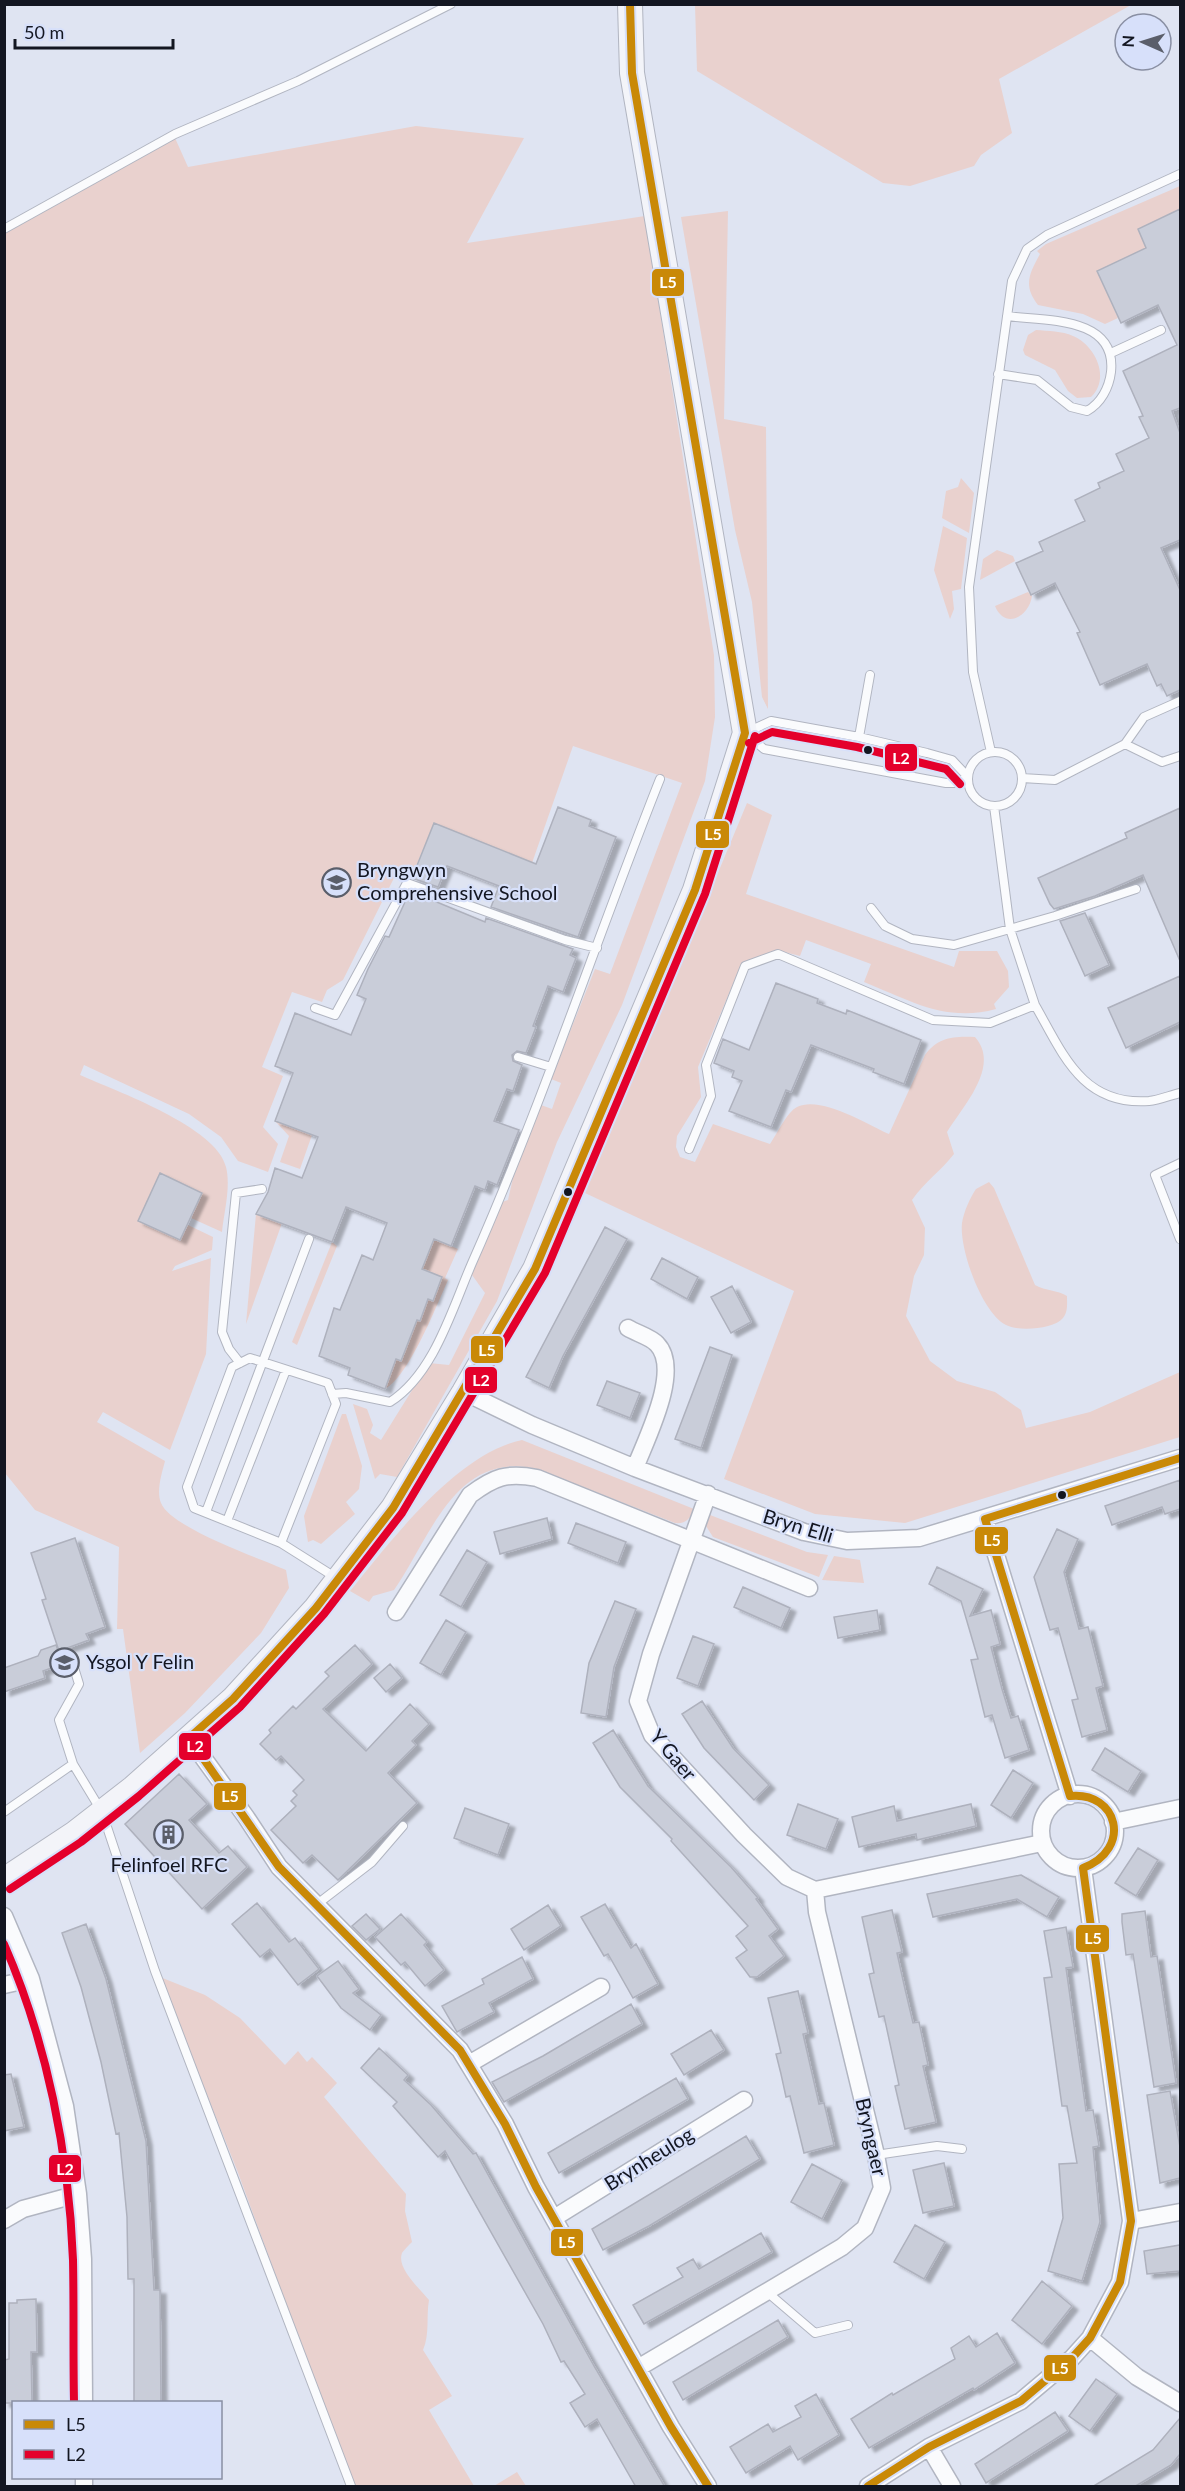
<svg xmlns="http://www.w3.org/2000/svg" width="1185" height="2491" font-family="Lato,sans-serif">
	<defs>
		<filter id="shadow"><feDropShadow dx="6" dy="4" stdDeviation="1.5" flood-color="#0004"/></filter>
	</defs>
	<rect width="100%" height="100%" fill="#dfe4f2"/>
	<!-- green -->
	<path fill="#e9d1ce" d="M695,5V4L1131,5L999,79L1012,133L981,155L974,166L910,186L883,183L697,71Z
		M416,126L524,138L467,243L645,216L714,655L715,717L705,781L622,1005L557,1142L497,1301L397,1477L380,1474L375,1479L353,1404L367,1409L373,1425L370,1433L381,1440L429,1363L449,1365L485,1293L472,1275L499,1203L508,1200L513,1178L541,1105L552,1109L561,1083L551,1079L595,969L610,974L682,783L573,746L532,863L434,823L412,876L398,870L343,980L327,990L322,1002L292,992L262,1067L283,1076L263,1127L278,1144L268,1172L238,1161L221,1137L189,1114L84,1065L80,1075C116,1091 217,1127 226,1167C231,1187 224,1212 222,1232L191,1218L202,1193L161,1174L139,1221L180,1240L188,1225L213,1237L212,1250L175,1266L172,1271L211,1258L206,1354L170,1450L103,1412L97,1422L165,1461C162,1473 156,1491 161,1503C171,1528 259,1558 286,1570L289,1588L261,1633L185,1713L140,1753L123,1629H117L119,1547L35,1510L5,1473L4,234L175,138L188,167Z
		M1180,186V209L1138,229L1146,248L1097,271L1118,318L1105,324L1083,314L1038,305C1023,286 1029,274 1040,254L1037,251L1046,244Z
		M728,211L724,419L766,427L768,709L762,697L752,602L735,530L681,217Z
		M1036,330C1048,331 1062,331 1073,336C1095,345 1111,378 1091,397L1077,398L1068,391L1055,370L1025,355L1023,350L1028,335Z
		M961,478L974,493L969,533L942,518L946,491L958,487Z
		M943,526L967,538L961,589L952,591L954,609L950,619L934,570Z
		M997,550L1013,556L1015,561L980,580L983,559Z
		M1028,592L1032,596C1029,617 1005,630 995,606Z
		M747,803L772,815L746,894L954,967L959,951H997L1008,971L1009,987L994,1004L996,1009C946,1023 909,1000 864,982L871,964L806,940L800,956L777,950L741,965L698,1067L701,1097L677,1136L676,1147L680,1157L695,1162L713,1124L770,1144C777,1134 787,1112 797,1107C820,1095 867,1124 889,1134L925,1055C938,1037 954,1036 975,1037C1001,1066 963,1106 947,1132L954,1154C940,1172 926,1180 912,1200L925,1228L924,1255L914,1276L906,1316L930,1361L957,1381L995,1392L1021,1410L1026,1428L1090,1412L1180,1372V1437L905,1523L815,1514L724,1479L794,1291L585,1193Z
		M275,1121L312,1135L300,1169L280,1162L289,1136Z
		M989,1182L994,1188L1035,1285C1046,1291 1057,1290 1067,1296C1067,1304 1068,1312 1063,1318C1054,1329 1019,1332 1006,1325C982,1313 959,1249 962,1223C964,1211 970,1198 976,1189Z
		M256,1214L282,1223L246,1324Z
		M434,1239L458,1249L445,1278L448,1280C436,1307 409,1376 385,1389L396,1359L401,1361L411,1336L409,1316L420,1320L428,1299L433,1301L442,1278L422,1269Z
		M332,1242L337,1246L297,1345L292,1342Z
		M342,1414H346L362,1466L359,1489L346,1502L355,1514L321,1544L313,1540L308,1542L304,1516Z
		M522,1440L694,1509C690,1519 686,1524 675,1523L537,1469C455,1450 431,1537 394,1590L373,1596L369,1602L350,1591C391,1541 456,1454 522,1440Z
		M710,1515L807,1552L828,1555L819,1577L713,1537L706,1526Z
		M834,1556L860,1560L864,1583L822,1580Z
		M160,1977L205,1995L240,2018L285,2065L298,2051L307,2062L312,2057L337,2083L324,2097L406,2194L405,2211L412,2242C409,2245 404,2250 402,2253C396,2268 421,2290 429,2300C426,2317 430,2334 423,2350L452,2396L429,2410L474,2486H353L237,2170Z
		M517,2472L526,2486H494Z"/>
	<!-- building -->
	<path fill="#c9cdd9" stroke="#aeb1bd" stroke-width="1.5" filter="url(#shadow)" d="M1180,209V408L1172,411L1180,433V540L1161,548L1180,590V690L1167,696L1161,684L1157,686L1147,664L1100,685L1077,633L1080,632L1055,583L1031,595L1016,563L1043,551L1039,542L1085,521L1075,500L1100,488L1098,483L1124,471L1116,454L1149,438L1139,417L1143,416L1123,371L1177,345L1158,305L1121,323L1097,271L1146,248L1138,229Z
		M558,807L591,820L589,826L616,837L578,937L491,907L499,886L447,866L438,887L412,878L434,823L536,864Z
		M1180,808V961L1143,875L1095,896L1054,909L1050,904L1038,878L1127,838L1125,833Z
		M410,891L485,922L486,918L573,949L570,955L576,958L563,992L548,986L533,1026L536,1027L526,1053L517,1051L512,1055L513,1061L522,1065L521,1068L513,1091L507,1089L494,1121L519,1130L497,1185L488,1181L485,1190L475,1186L451,1246L434,1239L422,1269L442,1277L433,1301L428,1299L420,1321L417,1320L401,1361L396,1359L385,1389L348,1375L350,1368L319,1356L334,1308L340,1310L362,1255L373,1260L387,1223L346,1207L332,1242L256,1214L268,1192L275,1168L302,1178L318,1137L275,1121L293,1073L275,1066L295,1013L351,1035L366,999L357,995L368,969L385,936L389,937Z
		M1085,913L1109,965L1085,976L1060,921Z
		M1180,976V1022L1126,1048L1108,1008Z
		M776,983L818,999L817,1003L846,1014L847,1010L921,1040L904,1084L873,1072L874,1069L811,1045L791,1092L786,1090L771,1127L729,1111L742,1081L732,1077L734,1071L714,1063L723,1039L749,1050Z
		M160,1173L202,1193L180,1240L138,1221Z
		M605,1227L627,1239L563,1356L549,1388L526,1377Z
		M662,1258L698,1277L687,1299L651,1279Z
		M732,1286L751,1322L731,1333L711,1297Z
		M710,1347L732,1355L701,1448L675,1439Z
		M607,1381L640,1393L630,1418L597,1405Z
		M1180,1480V1509L1165,1514L1162,1507L1112,1525L1105,1506Z
		M547,1518L552,1539L500,1554L494,1532Z
		M576,1523L626,1542L618,1563L568,1543Z
		M1057,1529L1078,1539L1064,1572L1079,1629L1088,1627L1103,1686L1096,1688L1107,1730L1082,1737L1072,1700L1078,1699L1058,1628L1050,1630L1034,1577Z
		M75,1538L105,1627L86,1634L89,1640L59,1651L42,1600L46,1599L31,1553Z
		M467,1550L487,1562L461,1607L440,1595Z
		M937,1567L983,1589L970,1616L991,1610L1000,1644L991,1647L1002,1689L1011,1718L1018,1716L1029,1750L1005,1758L992,1715L985,1717L971,1660L978,1659L961,1601L929,1584Z
		M743,1587L790,1608L781,1628L734,1607Z
		M615,1601L636,1609L614,1667L606,1717L581,1713L589,1663Z
		M877,1610L880,1630L838,1638L834,1617Z
		M446,1620L466,1632L441,1675L420,1663Z
		M693,1636L714,1644L698,1686L677,1678Z
		M56,1645L63,1664L43,1671L45,1678L4,1692V1668L38,1656L41,1650Z
		M355,1645L372,1664L323,1709L366,1751L410,1704L429,1724L412,1741L416,1745L388,1773L417,1803L338,1880L312,1855L303,1863L271,1830L296,1806L291,1801L297,1795L293,1791L304,1780L281,1756L276,1760L260,1744L271,1733L269,1730L293,1706L296,1709L329,1676L325,1672Z
		M390,1664L402,1678L386,1692L374,1678Z
		M702,1701L733,1748L769,1785L754,1800L704,1748L682,1714Z
		M613,1730L648,1786L731,1867L758,1898L756,1899L778,1929L769,1936L784,1956L757,1977H750L736,1958L747,1950L736,1936L748,1926L671,1841L672,1839L620,1787L593,1743Z
		M1105,1748L1141,1771L1128,1792L1092,1770Z
		M1013,1770L1033,1783L1011,1818L991,1805Z
		M179,1774L207,1804L189,1820L219,1853L228,1846L247,1867L202,1909L125,1824Z
		M798,1804L838,1819L826,1849L787,1835Z
		M971,1804L976,1826L917,1840L916,1834L859,1847L852,1817L894,1806L897,1821Z
		M465,1808L509,1824L498,1855L454,1838Z
		M1138,1848L1158,1860L1136,1896L1115,1883Z
		M1021,1875L1059,1897L1047,1917L1017,1899L933,1917L927,1894Z
		M257,1903L289,1942L295,1938L319,1969L298,1985L270,1949L260,1957L232,1924Z
		M605,1904L631,1948L636,1944L658,1984L633,1998L608,1954L604,1956L581,1917Z
		M548,1905L561,1926L524,1950L511,1929Z
		M892,1910L902,1952L897,1953L905,1989L913,2023L919,2022L928,2065L923,2066L936,2122L905,2129L895,2086L899,2085L884,2016L879,2017L869,1974L874,1973L862,1917Z
		M1145,1911L1151,1957L1157,1956L1176,2083L1154,2087L1133,1954L1126,1955L1122,1922V1914Z
		M366,1914L380,1929L366,1940L352,1926Z
		M401,1914L427,1942L424,1945L444,1970L425,1986L405,1962L401,1965L375,1937Z
		M86,1924L106,1979L146,2141L154,2290H160L161,2403H134V2279H128L127,2217L119,2133L116,2134L101,2062L81,1987L62,1933Z
		M1066,1927L1073,1967L1066,1968L1086,2111L1093,2110L1099,2146L1093,2147L1100,2222L1082,2281L1048,2271L1063,2218L1059,2164L1077,2163L1067,2106H1062L1044,1978L1052,1977L1044,1931Z
		M522,1957L533,1979L489,2003L494,2012L457,2032L442,2006L484,1984L482,1979Z
		M338,1961L359,1989L353,1993L381,2015L370,2030L341,2008L317,1976Z
		M798,1991L808,2033L803,2034L819,2104L824,2103L834,2145L804,2153L790,2096L786,2097L781,2074L776,2054L781,2053L768,1998Z
		M631,2004L642,2024L504,2102L492,2082L543,2056Z
		M711,2030L724,2050L684,2075L671,2054Z
		M379,2048L408,2075L404,2080L431,2105L473,2154L476,2153L594,2366L665,2487H636L597,2419L585,2427L570,2403L585,2394L564,2361L561,2362L543,2324L445,2151L438,2157L393,2106L397,2102L361,2068Z
		M11,2074L24,2127L4,2131V2075Z
		M676,2078L688,2099L559,2173L548,2153Z
		M1170,2091L1180,2147V2178L1160,2183L1147,2095Z
		M746,2136L760,2159L649,2226L603,2250L592,2229Z
		M944,2163L954,2206L923,2213L913,2170Z
		M812,2164L842,2180L822,2219L791,2202Z
		M915,2225L945,2242L924,2279L894,2262Z
		M761,2233L772,2252L644,2324L633,2305L683,2277L677,2268L693,2259L699,2269Z
		M1180,2245V2271L1147,2274L1144,2251Z
		M1042,2281L1072,2306L1042,2344L1012,2320Z
		M36,2299L37,2352H31L32,2403H4V2360L9,2359V2303H17V2300Z
		M778,2320L788,2337L683,2400L673,2382Z
		M997,2333L1015,2363L974,2390L973,2388L869,2448L851,2419L892,2393L893,2395L955,2359L951,2348L969,2336L976,2347Z
		M1096,2379L1117,2394L1090,2431L1069,2416Z
		M816,2394L839,2435L798,2460L790,2446L746,2473L730,2447L768,2424L773,2432L801,2417L795,2406Z
		M1055,2412L1068,2431L986,2483L975,2464Z
		M1180,2418V2454L1171,2465L1134,2487H1092L1153,2450Z"/>
	<g fill="none" stroke-linecap="round" stroke-linejoin="round">
		<defs>
			<path id="lane" d="M4,229L175,134L298,81L451,4
				M1111,353L1161,330
				M998,374L1037,380L1071,407L1087,411C1101,403 1109,388 1111,372C1117,316 1045,321 1007,316
				M771,721L859,737L927,753L952,760L968,777L956,783H946L764,749L745,733Z
				M859,737L870,675
				M1125,744L1162,762L1180,756
				M991,752L973,672L969,587L1012,281L1027,249L1047,235L1180,174
				M968 779a27 27 0 1 1 54 0a27 27 0 1 1-54 0Z
				M1022,778L1055,780L1125,744L1144,717L1180,701
				M871,908L885,926L912,939L954,945L1055,916L1136,889
				M1035,1005C1063,1054 1082,1106 1149,1101C1159,1100 1171,1095 1180,1093
				M315,1008L335,1015L407,883L565,940L597,948
				M518,1057L551,1067
				M689,1149L711,1096L706,1065L745,966L778,954L933,1020L990,1023L1035,1005L1010,929L994,806
				M1180,1163L1155,1175L1180,1239
				M240,1363L229,1349L222,1332L236,1193L262,1189
				M332,1394L346,1393L390,1402C434,1374 452,1309 472,1263C542,1105 596,940 660,779
				M206,1512L309,1239
				M227,1521L286,1370
				M281,1543L336,1404L328,1383L250,1358L232,1367L187,1487L194,1508L281,1543L338,1579
				M71,1658L79,1684L59,1720L73,1764L102,1812L155,1971L351,2486
				M4,1812L73,1764
				M316,1905L372,1862L403,1826
				M876,2155L937,2146L962,2149
				M767,2292L815,2333L848,2325"/>
			<path id="street" d="M628,1328C636,1333 651,1337 657,1344C682,1370 646,1439 635,1468
				M464,1392L532,1425L635,1468L804,1532L847,1541L919,1538L1180,1458
				M708,1494L651,1654L638,1701L652,1735L744,1835L787,1877L815,1890
				M985,1519L1070,1796
				M396,1612L470,1495C494,1477 507,1472 537,1478L809,1588
				M189,1738L246,1817L279,1867L460,2050L505,2124L536,2187L671,2427L708,2486
				M1041 1831a37 37 0 1 1 74 0a37 37 0 1 1-74 0Z
				M1113,1822L1180,1808
				M815,1890L1042,1843
				M4,1916L31,1979L65,2106L78,2194L83,2259L84,2402
				M4,1985L31,1979
				M469,2064L601,1987
				M554,2218L744,2100
				M4,2220L23,2209L78,2194
				M1131,2221L1180,2212
				M1090,2338L1137,2377L1180,2403
				M638,2368L842,2247L865,2228L882,2188L876,2155L817,1912L815,1890
				M929,2447L952,2486
				M84,2478V2486
				M868,2486L929,2447L1021,2401L1072,2358L1090,2338L1120,2282L1131,2221L1083,1868"/>
			<path id="secondary" d="M4,1880L75,1833L133,1788L233,1699L316,1608L393,1508L464,1392L535,1269L695,890L745,733L632,73L630,4"/>
		</defs>
		<!-- lane casing -->
		<use href="#lane" stroke="#b1b5c1" stroke-width="10"/>
		<!-- street casing -->
		<use href="#street" stroke="#b1b5c1" stroke-width="19"/>
		<!-- secondary casing -->
		<use href="#secondary" stroke="#b1b5c1" stroke-width="26"/>
		<!-- lane -->
		<use href="#lane" stroke="#fafbfd" stroke-width="8"/>
		<!-- street -->
		<use href="#street" stroke="#fafbfd" stroke-width="16"/>
		<!-- secondary -->
		<use href="#secondary" stroke="#f3f4f9" stroke-width="24"/>
		<defs>
			<path id="bus-1" d="M630,4L632,73L745,733L695,890L535,1269L393,1508L316,1608L233,1699L189,1738L279,1867L460,2050L505,2124L536,2187L671,2427L708,2486
				M868,2486L929,2447L1021,2401L1072,2358L1090,2338L1120,2282L1131,2221L1083,1868C1133,1849 1118,1791 1070,1796L985,1519L1180,1458"/>
			<path id="bus-2" d="M749,743L772,732L857,747L946,769L960,784
				M10,1889L81,1842L139,1796L240,1707L324,1614L402,1513L545,1273L705,894L755,736
				M4,1944C47,2042 69,2154 73,2260C74,2307 73,2355 74,2402"/>
		</defs>
		<!-- bus-1 casing -->
		<use href="#bus-1" stroke="#d7e0fa" stroke-width="12"/>
		<!-- bus-2 casing -->
		<use href="#bus-2" stroke="#d7e0fa" stroke-width="12"/>
		<!-- bus-1 -->
		<use href="#bus-1" stroke="#c98907" stroke-width="8"/>
		<!-- bus-2 -->
		<use href="#bus-2" stroke="#e4002b" stroke-width="8"/>
	</g>
	<!-- icons -->
	<defs>
		<symbol id="school-ring" viewBox="-11 -11 22 22"><circle r="9.5" fill="#d7e0fa" stroke="#5a5e6a" stroke-width="1.5"/><path d="M0-5L7-2L0 1L-7-2ZM-4 1L0 2.5L4 1V4Q0 6-4 4Z" fill="#5a5e6a"/></symbol>
		<symbol id="building-ring" viewBox="-11 -11 22 22"><circle r="9.5" fill="#d7e0fa" stroke="#5a5e6a" stroke-width="1.5"/><path d="M-4-6H4V6H1V3H-1V6H-4ZM-2.5-4.3h1.7v1.8h-1.7ZM.8-4.3h1.7v1.8H.8ZM-2.5-1h1.7V.8h-1.7ZM.8-1h1.7V.8H.8Z" fill="#5a5e6a"/></symbol>
	</defs>
	<g fill-rule="evenodd">
		<use href="#school-ring" x="320" y="866" width="33" height="33"/>
		<use href="#school-ring" x="48" y="1646" width="33" height="33"/>
		<use href="#building-ring" x="152" y="1818" width="33" height="33"/>
	</g>
	<!-- markers -->
	<g fill="#131621" stroke="#d7e0fa" stroke-width="2">
		<circle cx="868" cy="750" r="5"/>
		<circle cx="568" cy="1192" r="5"/>
		<circle cx="1062" cy="1495" r="5"/>
	</g>
	<g text-anchor="middle" stroke-width="4.5" stroke-linejoin="round" paint-order="stroke">
		<!-- poi labels -->
		<g font-size="20" fill="#131621" stroke="#d7e0fa" text-anchor="start">
			<text x="357" y="877">Bryngwyn<tspan x="357" dy="23">Comprehensive School</tspan></text>
			<text x="86" y="1669">Ysgol Y Felin</text>
			<text x="169" y="1872" text-anchor="middle">Felinfoel RFC</text>
		</g>
		<!-- street labels -->
		<g font-size="20" fill="#131621" stroke="#d7e0fa">
			<text transform="translate(798 1526) rotate(17)" y="7">Bryn Elli</text>
			<text transform="translate(673 1755) rotate(50)" y="7">Y Gaer</text>
			<text transform="translate(871 2137) rotate(77)" y="7">Bryngaer</text>
			<text transform="translate(649 2159) rotate(-32)" y="7">Brynheulog</text>
		</g>
	</g>
	<g stroke="#d7e0fa" stroke-width="2">
		<rect x="651" y="268" width="34" height="29" rx="6" fill="#c98907"/>
		<rect x="884" y="743" width="34" height="29" rx="6" fill="#e4002b"/>
		<rect x="695" y="820" width="35" height="29" rx="6" fill="#c98907"/>
		<rect x="470" y="1335" width="34" height="29" rx="6" fill="#c98907"/>
		<rect x="464" y="1366" width="34" height="28" rx="6" fill="#e4002b"/>
		<rect x="974" y="1526" width="35" height="29" rx="6" fill="#c98907"/>
		<rect x="178" y="1732" width="34" height="29" rx="6" fill="#e4002b"/>
		<rect x="213" y="1782" width="34" height="29" rx="6" fill="#c98907"/>
		<rect x="1075" y="1924" width="35" height="29" rx="6" fill="#c98907"/>
		<rect x="48" y="2154" width="34" height="29" rx="6" fill="#e4002b"/>
		<rect x="550" y="2228" width="34" height="29" rx="6" fill="#c98907"/>
		<rect x="1043" y="2354" width="34" height="28" rx="6" fill="#c98907"/>
	</g>
	<g font-size="16" text-anchor="middle" font-weight="bold" fill="#fff">
		<text x="668" y="288">L5</text>
		<text x="901" y="764">L2</text>
		<text x="713" y="840">L5</text>
		<text x="487" y="1356">L5</text>
		<text x="481" y="1386">L2</text>
		<text x="992" y="1546">L5</text>
		<text x="195" y="1752">L2</text>
		<text x="230" y="1802">L5</text>
		<text x="1093" y="1944">L5</text>
		<text x="65" y="2175">L2</text>
		<text x="567" y="2248">L5</text>
		<text x="1060" y="2374">L5</text>
	</g>
	<!-- border -->
	<rect width="1185" height="2491" fill="none" stroke="#131621" stroke-width="12"/>
	<!-- legend -->
	<rect x="12" y="2401" width="210" height="78" fill="#d7e0fa" stroke="#898fa3" stroke-width="1.5"/>
	<rect x="24" y="2420" width="30" height="9" fill="#c98907" stroke="#898fa3" stroke-width="1.5"/>
	<text x="66" y="2431" font-size="18" fill="#131621">L5</text>
	<rect x="24" y="2450" width="30" height="9" fill="#e4002b" stroke="#898fa3" stroke-width="1.5"/>
	<text x="66" y="2461" font-size="18" fill="#131621">L2</text>
	<!-- north arrow -->
	<g transform="translate(1143 42) rotate(273)"><circle r="28" fill="#d7e0fa" stroke="#898fa3" stroke-width="1.5"/>
	<path d="M0-4.5L10 22L0 15L-10 22Z" fill="#5a5e6a"/>
	<text y="-9" font-size="16" font-weight="bold" text-anchor="middle" fill="#131621">N</text>
	</g>
	<!-- scale -->
	<path d="M15 39v9h158v-9" fill="none" stroke="#131621" stroke-width="3"/>
	<text x="24" y="39" font-size="18" fill="#131621" stroke="#d7e0fa" stroke-width="4.5" paint-order="stroke">50 m</text>
</svg>
